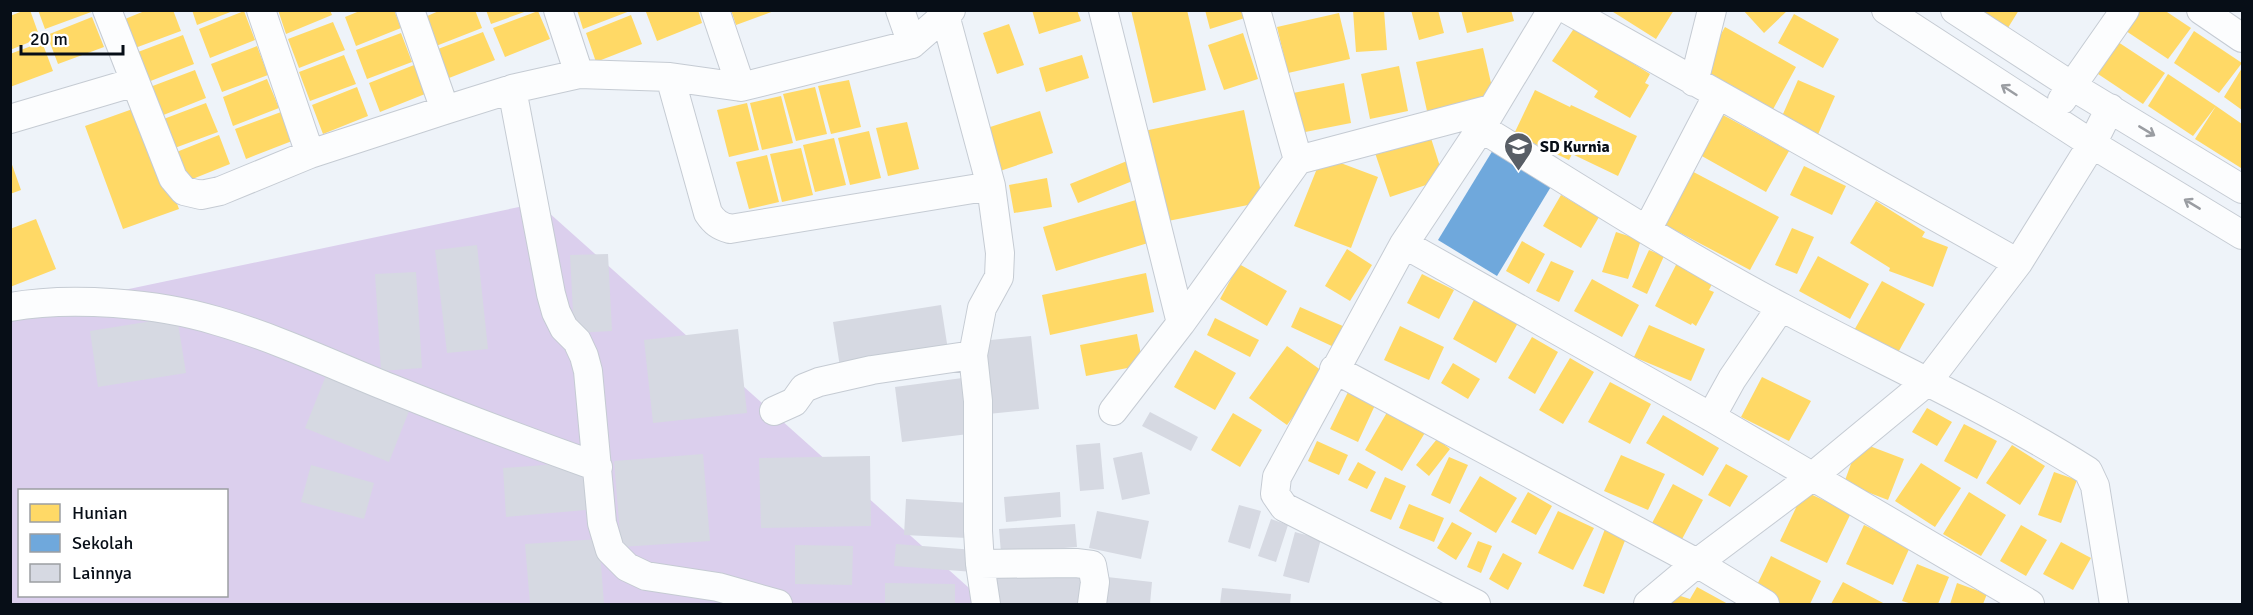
<svg xmlns="http://www.w3.org/2000/svg" width="2253" height="615" font-family="Signika,sans-serif">
	<rect width="100%" height="100%" fill="#eef3f9"/>
	<!-- green -->
	<path fill="#dbcfed" fill-rule="evenodd" d="M538,203L987,604H11L10,314ZM20,490H226V596H20Z"/>
	<!-- homes -->
	<path fill="#ffd966" d="M25,10H30L40,38L10,50V16Z
		M38,10H94V11L45,29Z
		M147,10H173L181,31L135,48L125,19Z
		M192,10H233V11L197,25Z
		M278,10H330L332,15L286,34Z
		M362,10H394L401,28L356,46L345,17Z
		M441,10H475L482,28L436,46L425,17Z
		M486,10H527V11L491,24Z
		M577,10H630V11L583,29Z
		M650,10H698L702,23L657,41L646,12Z
		M731,10H774V11L736,25Z
		M1032,10H1077L1081,21L1039,34Z
		M1131,10H1187L1206,90L1153,103Z
		M1205,10H1246L1248,17L1210,29Z
		M1353,10H1384L1387,50L1356,52Z
		M1411,10H1438L1444,33L1419,40Z
		M1461,10H1511L1514,21L1467,33Z
		M1610,10H1674L1656,39Z
		M1743,10H1788L1764,33Z
		M1978,10H2019L2006,31Z
		M2134,10H2164L2191,28L2168,59L2123,29Z
		M244,11L255,40L210,58L199,29Z
		M538,11L550,39L505,57L493,28Z
		M1339,13L1350,59L1288,73L1277,27Z
		M1794,14L1839,39L1823,68L1778,43Z
		M631,15L642,44L596,62L586,33Z
		M92,17L104,47L58,64L47,35Z
		M333,22L345,50L299,68L288,39Z
		M1009,24L1024,65L997,74L983,33Z
		M1575,27L1650,74L1645,83L1649,85L1630,118L1594,97L1598,91L1552,61Z
		M1725,27L1796,67L1771,113L1699,73Z
		M2194,31L2242,63L2219,93L2174,63Z
		M483,32L495,60L449,78L438,49Z
		M401,33L412,62L367,79L356,50Z
		M1243,33L1258,79L1224,90L1208,45Z
		M183,35L194,64L148,82L138,52Z
		M42,42L53,71L10,87V54Z
		M2118,42L2165,73L2143,104L2098,74Z
		M257,46L268,75L222,92L211,64Z
		M1483,48L1494,96L1427,111L1416,62Z
		M344,55L356,84L310,101L299,72Z
		M1082,55L1089,78L1046,92L1039,68Z
		M414,65L425,94L380,112L369,83Z
		M1399,66L1408,111L1370,119L1361,74Z
		M2242,68V110L2224,97Z
		M195,70L206,98L161,116L150,87Z
		M2168,74L2216,106L2193,136L2148,106Z
		M267,79L279,108L233,126L223,97Z
		M849,80L861,127L831,134L818,86Z
		M1798,80L1835,96L1816,139L1779,123Z
		M1344,83L1351,123L1295,134L1288,94Z
		M357,87L368,116L323,134L312,105Z
		M815,87L827,134L796,141L783,94Z
		M1535,90L1570,107L1571,105L1637,136L1618,176L1572,154L1569,160L1514,134Z
		M781,96L793,143L762,150L750,103Z
		M206,103L218,132L172,149L161,120Z
		M747,103L759,150L729,157L717,110Z
		M141,106L179,209L123,229L85,126Z
		M2216,106L2242,124V166L2241,168L2195,139Z
		M1244,110L1263,202L1163,222L1144,131Z
		M1040,111L1053,153L1000,171L987,128Z
		M281,112L292,141L246,159L235,129Z
		M1723,115L1789,151L1766,192L1700,155Z
		M907,122L919,169L888,176L876,128Z
		M869,131L881,178L850,185L838,138Z
		M1429,132L1444,179L1390,197L1374,150Z
		M219,135L230,164L185,182L174,153Z
		M834,138L846,185L815,192L803,145Z
		M801,148L813,195L782,202L770,154Z
		M767,155L779,202L749,209L736,162Z
		M1322,156L1378,177L1351,248L1294,226Z
		M10,159L21,190L10,194Z
		M1127,161L1135,180L1078,203L1070,184Z
		M1495,166L1539,186L1524,218L1481,199Z
		M1804,166L1846,186L1832,215L1790,195Z
		M1684,167L1779,217L1750,270L1656,220Z
		M1047,178L1052,207L1014,213L1009,185Z
		M1561,195L1599,217L1581,248L1543,226Z
		M1136,200L1148,243L1056,271L1043,227Z
		M1876,201L1925,232L1922,237L1948,247L1933,287L1889,271L1890,268L1850,243Z
		M1473,209L1510,230L1491,263L1453,242Z
		M36,219L56,269L10,287V229Z
		M1792,228L1814,237L1797,274L1775,265Z
		M1616,232L1641,240L1628,279L1602,272Z
		M1522,241L1545,254L1529,284L1506,271Z
		M1347,249L1372,265L1350,301L1325,286Z
		M1649,250L1664,256L1647,294L1632,287Z
		M1818,256L1869,284L1850,319L1799,291Z
		M1551,261L1574,271L1559,302L1536,291Z
		M1677,263L1713,282L1709,290L1714,292L1696,326L1692,323L1691,325L1655,306Z
		M1239,264L1287,291L1267,326L1220,299Z
		M1146,273L1154,312L1050,335L1042,295Z
		M1422,274L1454,290L1439,319L1407,303Z
		M1592,279L1639,305L1622,337L1574,311Z
		M1882,281L1925,304L1895,358L1852,334Z
		M1475,298L1519,321L1496,363L1453,339Z
		M1300,307L1345,327L1336,348L1291,327Z
		M1215,318L1259,340L1250,357L1207,335Z
		M1649,325L1705,349L1691,381L1634,357Z
		M1400,326L1444,347L1429,380L1384,360Z
		M1137,334L1143,365L1086,376L1080,345Z
		M1532,337L1558,352L1535,394L1508,378Z
		M1287,346L1325,373L1287,425L1249,398Z
		M1195,350L1236,373L1215,410L1174,387Z
		M1570,358L1594,372L1563,424L1539,410Z
		M1453,363L1480,379L1468,399L1441,383Z
		M1762,377L1811,401L1789,441L1741,417Z
		M1610,382L1651,404L1630,444L1588,422Z
		M1349,390L1376,403L1358,442L1330,429Z
		M1927,408L1952,422L1937,446L1912,432Z
		M1389,409L1426,431L1402,471L1365,450Z
		M1233,413L1262,430L1240,467L1211,450Z
		M1663,415L1719,448L1703,476L1646,443Z
		M1964,424L1997,441L1977,479L1944,461Z
		M1437,439L1450,449L1429,476L1416,465Z
		M1317,441L1348,455L1339,475L1308,461Z
		M1859,442L1904,459L1888,500L1844,483Z
		M2012,445L2045,466L2020,505L1986,483Z
		M1621,455L1665,474L1648,510L1604,491Z
		M1449,457L1468,465L1450,504L1431,495Z
		M1358,462L1376,472L1367,489L1348,480Z
		M1921,463L1961,488L1935,527L1895,501Z
		M1726,464L1748,476L1730,507L1708,495Z
		M2054,472L2077,480L2061,523L2038,515Z
		M1480,476L1517,498L1496,533L1459,511Z
		M1385,477L1406,486L1391,520L1370,511Z
		M1673,484L1703,500L1681,541L1651,525Z
		M1804,491L1851,513L1827,563L1780,541Z
		M1528,492L1552,506L1536,535L1511,522Z
		M1969,492L2006,515L1981,556L1943,534Z
		M1409,504L1444,518L1434,542L1399,528Z
		M1558,511L1594,528L1573,570L1538,553Z
		M1452,522L1472,533L1456,560L1437,548Z
		M1864,525L1910,547L1893,585L1846,564Z
		M2021,525L2047,540L2026,576L2000,561Z
		M1605,529L1626,538L1604,594L1583,586Z
		M1478,541L1492,546L1481,573L1467,567Z
		M2061,542L2091,558L2073,590L2043,574Z
		M1503,553L1522,563L1508,590L1489,579Z
		M1771,556L1821,581L1810,604H1781L1754,591Z
		M1917,564L1949,577L1938,604H1912L1902,601Z
		M1843,582L1885,604H1831Z
		M1957,583L1987,594L1983,604H1950Z
		M1697,587L1728,604H1667L1671,593L1690,599Z"/>
	<!-- schools -->
	<path fill="#6fa8dc" d="M1496,145L1555,180L1497,276L1438,240Z"/>
	<!-- building -->
	<path fill="#d6d9e2" d="M477,245L488,349L447,353L435,250Z
		M608,254L612,331L574,333L570,255Z
		M416,272L422,368L381,371L375,274Z
		M941,305L948,350L840,367L833,322Z
		M177,317L186,373L98,387L90,331Z
		M738,329L747,413L653,423L644,340Z
		M1031,336L1039,409L988,414L981,341Z
		M327,373L411,406L389,462L305,428Z
		M970,377L977,433L902,442L895,387Z
		M1150,412L1198,437L1191,451L1142,426Z
		M1100,443L1104,489L1080,491L1076,445Z
		M1142,452L1150,494L1122,500L1113,458Z
		M703,454L710,541L621,547L614,461Z
		M870,456L871,526L761,528L759,458Z
		M583,462L586,510L506,517L503,468Z
		M311,465L374,483L364,519L301,502Z
		M1060,492L1061,517L1006,522L1004,497Z
		M906,499L970,503L967,538L904,535Z
		M1239,505L1261,511L1250,549L1228,542Z
		M1097,511L1149,521L1141,559L1089,548Z
		M1271,519L1288,525L1276,562L1258,556Z
		M1075,524L1077,547L1001,553L999,529Z
		M1295,532L1321,539L1309,583L1283,576Z
		M599,539L604,604H530L525,544Z
		M896,544L975,550L974,572L894,566Z
		M795,545L853,546L852,585L795,584Z
		M1088,566L1089,604H990L989,570Z
		M1107,577L1152,582L1150,604H1104Z
		M885,583L955,584V604H885Z
		M1222,588L1291,594L1290,604H1220Z"/>
	<g fill="none" stroke-linecap="round" stroke-linejoin="round">
		<defs>
			<path id="minor" d="M107,10L173,178L184,191L201,195L220,191L310,154L445,110L512,89L579,74L670,77L741,87L912,44L951,10
				M261,10L310,154
				M410,10L445,110
				M558,10L579,74
				M715,10L741,87
				M900,10L912,44
				M1103,10L1181,323
				M1256,10L1298,160L1491,109
				M1568,10L2018,263
				M1886,10L2092,144L2242,235
				M1955,10L2072,86L2242,189
				M2201,10L2242,38
				M945,15L991,186L1000,253L999,277L982,308L973,355L978,401V531L980,564L986,604
				M670,77L708,213C714,222 719,226 730,229L991,186
				M1694,82L1712,10
				M512,89L551,294L556,312L564,328L577,341L584,356L588,371L602,523L610,550L627,567L646,576L718,587L778,604
				M2062,100L2125,10
				M10,119L135,82
				M1481,128C1581,189 1679,253 1783,308C1884,362 1990,409 2088,471L2095,486L2114,604
				M1647,230L1717,96
				M1404,244L1711,417L2030,604
				M10,307C71,296 158,303 217,321C276,338 333,365 390,388C459,416 528,442 598,467
				M1334,369L1697,563L1765,604
				M774,411L794,402L804,388L819,382L872,370L973,355
				M1113,411L1181,323L1298,160
				M1711,417L1732,379L1781,307
				M980,564L1076,563L1092,565L1095,582L1092,604
				M1476,604L1284,507L1275,494L1277,477L1404,244L1481,128L1552,10
				M1648,604L1697,563L1813,476L1928,381L2018,263L2092,144L2110,108"/>
		</defs>
		<!-- minor casing -->
		<use href="#minor" stroke="#c5cbd3" stroke-width="30"/>
		<!-- minor -->
		<use href="#minor" stroke="#fcfdfe" stroke-width="28"/>
	</g>
	<!-- one-way arrows -->
	<defs><path id="oneway-shaft" d="M-6 0H5M1.5-3L5.5 0L1.5 3" fill="none" stroke-width="1.6" stroke-linecap="round" stroke-linejoin="round" transform="scale(1.5)"/></defs>
	<g stroke="#9a9da2">
		<use href="#oneway-shaft" transform="translate(2009 90) rotate(-147)"/>
		<use href="#oneway-shaft" transform="translate(2147 131) rotate(31)"/>
		<use href="#oneway-shaft" transform="translate(2192 204) rotate(-149)"/>
	</g>
	<!-- icons -->
	<defs>
		<symbol id="school-pin" viewBox="-11 -11 22 30"><path d="M0 17L-7.5 6A9.5 9.5 0 1 1 7.5 6Z" fill="#585e66" stroke="#fff"/><path d="M0-5L7-2L0 1L-7-2ZM-4 1L0 2.5L4 1V4Q0 6-4 4Z" fill="#fff"/></symbol>
	</defs>
	<g fill-rule="evenodd">
		<use href="#school-pin" x="1502" y="130" width="33" height="45"/>
	</g>
	<g text-anchor="middle" stroke-width="6" stroke-linejoin="round" paint-order="stroke">
		<!-- poi labels -->
		<g font-size="16" font-weight="bold" fill="#070e17" stroke="#fff" text-anchor="start">
			<text x="1540" y="152">SD Kurnia</text>
		</g>
	</g>
	<!-- border -->
	<rect width="2253" height="615" fill="none" stroke="#070e17" stroke-width="24"/>
	<!-- legend -->
	<rect x="18" y="489" width="210" height="108" fill="#ffffff" stroke="#9c9fa2" stroke-width="1.5"/>
	<rect x="30" y="504" width="30" height="18" fill="#ffd966" stroke="#9c9fa2" stroke-width="1.5"/>
	<text x="72" y="519" font-size="18" fill="#070e17">Hunian</text>
	<rect x="30" y="534" width="30" height="18" fill="#6fa8dc" stroke="#9c9fa2" stroke-width="1.5"/>
	<text x="72" y="549" font-size="18" fill="#070e17">Sekolah</text>
	<rect x="30" y="564" width="30" height="18" fill="#d6d9e2" stroke="#9c9fa2" stroke-width="1.5"/>
	<text x="72" y="579" font-size="18" fill="#070e17">Lainnya</text>
	<!-- scale -->
	<path d="M21 45v9h102v-9" fill="none" stroke="#070e17" stroke-width="3"/>
	<text x="30" y="45" font-size="18" fill="#070e17" stroke="#ffffff" stroke-width="4.5" paint-order="stroke">20 m</text>
</svg>
